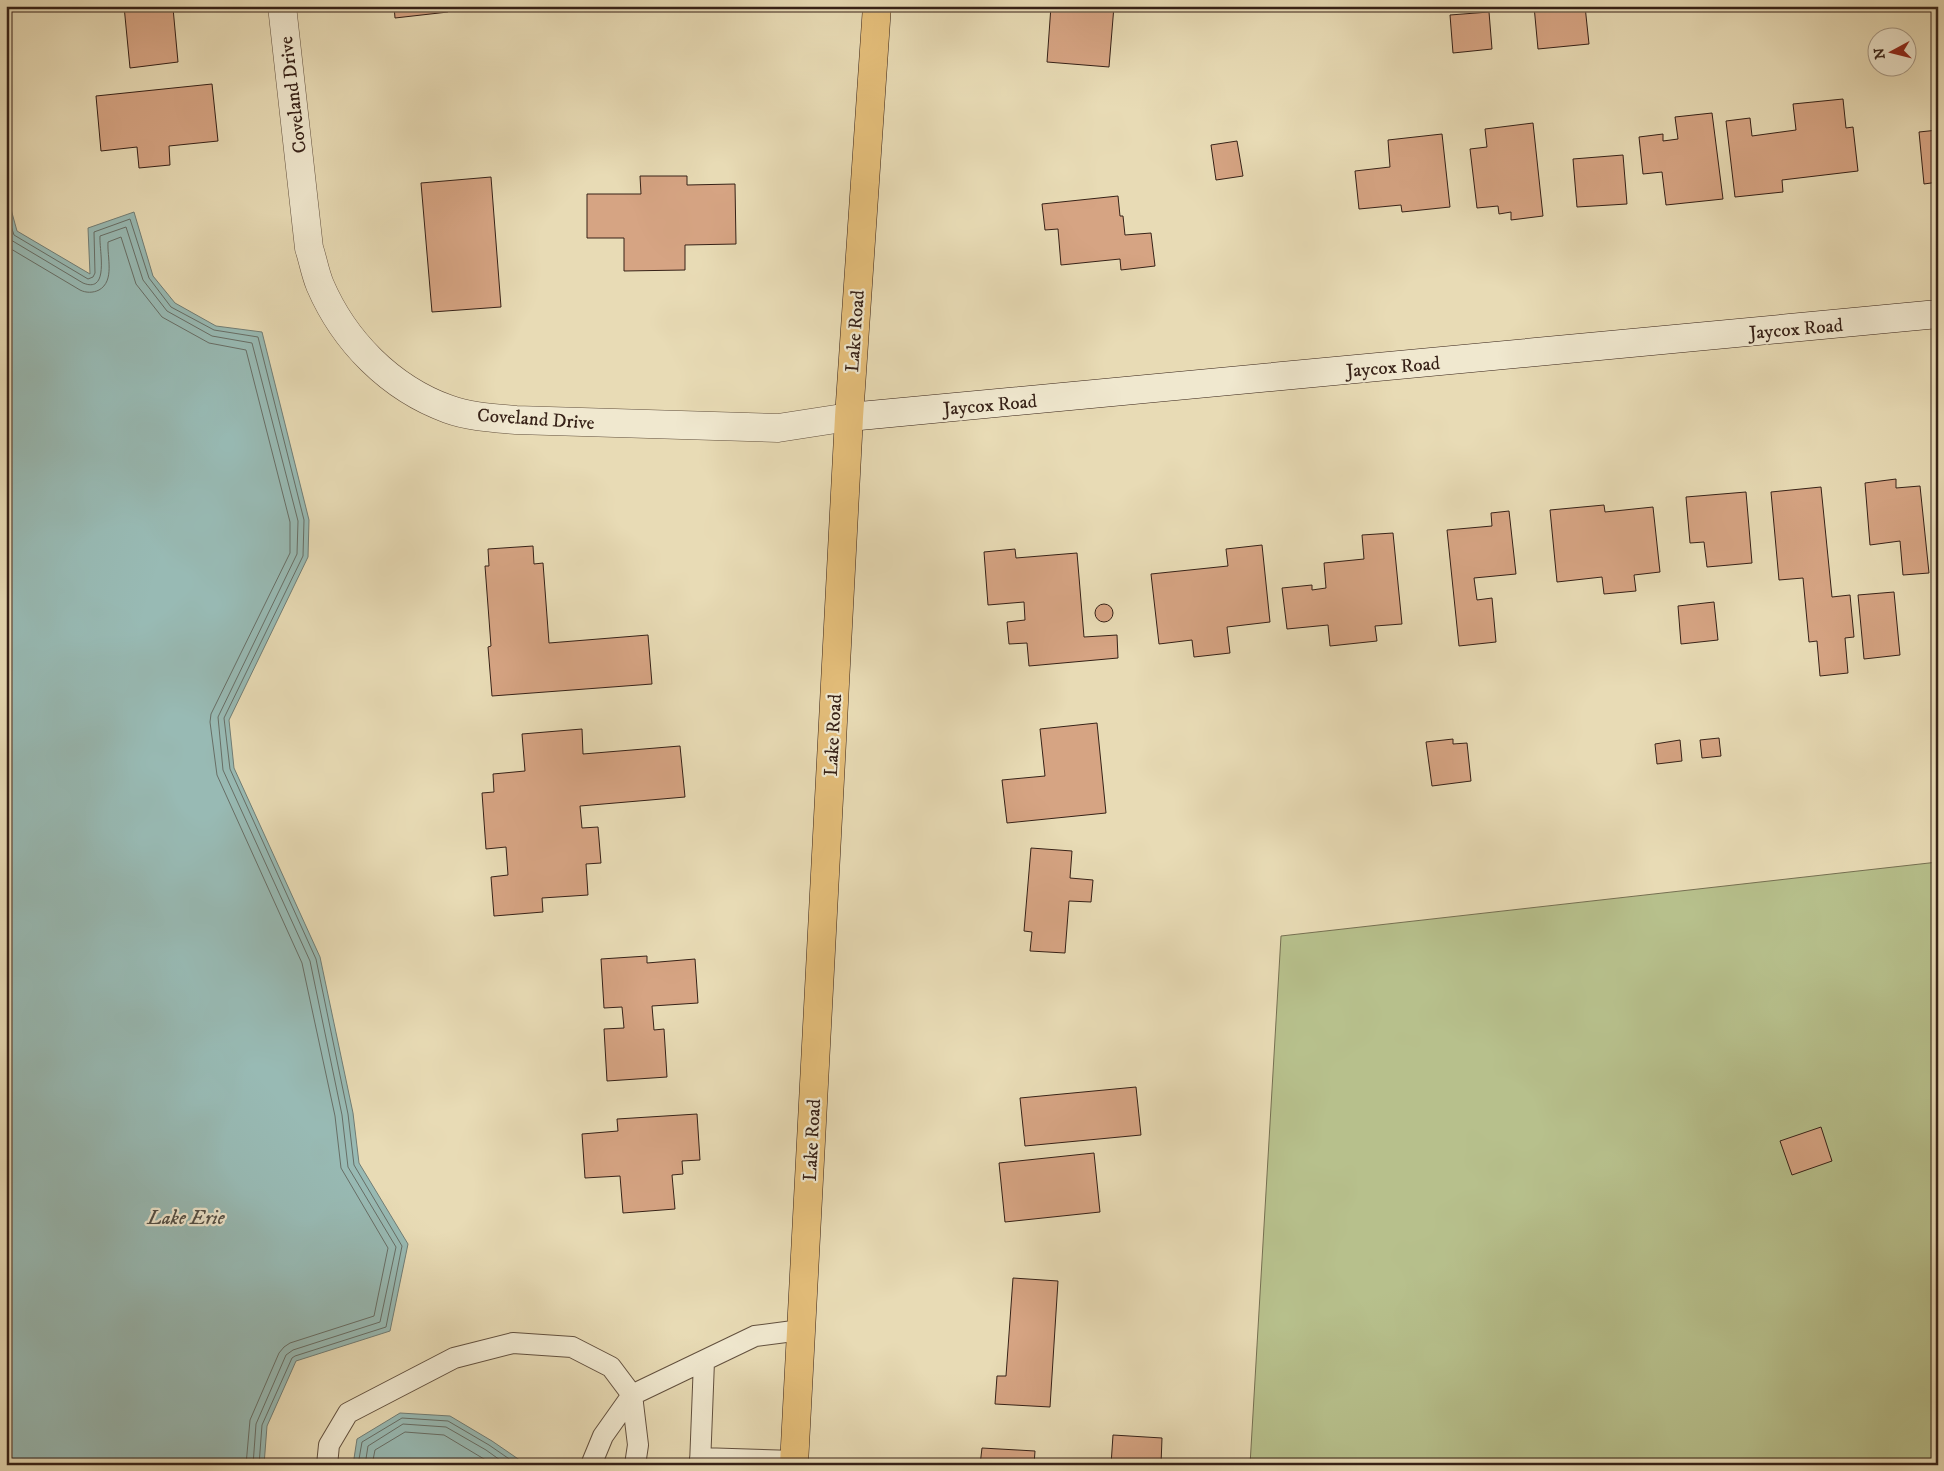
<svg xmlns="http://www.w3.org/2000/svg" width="1944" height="1471" font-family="'IM FELL DW Pica',serif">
	<rect width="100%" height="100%" fill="#e8dbb5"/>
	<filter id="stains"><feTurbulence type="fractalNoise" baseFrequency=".004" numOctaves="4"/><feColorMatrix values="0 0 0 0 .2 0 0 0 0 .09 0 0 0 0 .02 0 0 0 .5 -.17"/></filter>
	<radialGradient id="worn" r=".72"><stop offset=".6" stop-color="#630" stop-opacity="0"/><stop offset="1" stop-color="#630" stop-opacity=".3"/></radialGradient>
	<!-- green -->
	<path fill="#b7c08c" stroke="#767052" d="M1938,862V1465H1250L1281,936Z"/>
	<!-- water -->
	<path fill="#98bab4" stroke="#717d75" d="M6,191L17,231L90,274L88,228L134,212L153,276L175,303L216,326L262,332L309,520L308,557L229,720L234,768L320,957L353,1113L359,1163L408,1244L390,1331L296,1361L267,1426L264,1465H6Z
		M400,1413L450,1416L492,1441L527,1465H353L357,1439Z"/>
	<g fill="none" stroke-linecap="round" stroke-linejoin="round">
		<!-- shore -->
		<path stroke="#676e66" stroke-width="1" d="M6,211L14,235L88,279L93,277L95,273L94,232L130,219L149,278L171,307L214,330L258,337L304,520L303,556L224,718L230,769L316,959L348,1114L354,1165L402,1246L386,1327L295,1356L292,1358L262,1425L259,1465
			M6,235L11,240L83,283C110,294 99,250 100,236L126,227L143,280L167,311L212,336L252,343L298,521L297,554L218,717L223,770L310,961L342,1115L348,1167L396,1247L380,1322L293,1350L286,1355L256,1424L253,1465
			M6,246L80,290C86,293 93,293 99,290C115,281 107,257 108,242L121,237L136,284L162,317L209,343L246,350L290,522V553L211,714L210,722L217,775L302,963L335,1116L341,1168L388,1248L374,1316L290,1343L284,1347L279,1353L250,1420L246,1465
			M358,1465L362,1442L402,1418L448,1421L489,1445L518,1465
			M365,1465L368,1446L403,1424L446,1427L486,1450L507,1465
			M372,1465L375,1450L405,1432L444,1435L494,1465"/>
	</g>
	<!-- building -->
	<path fill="#d6a483" stroke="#362117" d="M124,6H184L173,8L178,62L130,68Z
		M394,6H447L448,12L395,18Z
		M1051,6H1114L1109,67L1047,62Z
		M1534,6H1585L1589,44L1538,49Z
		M1489,12L1492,49L1453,53L1450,15Z
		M212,84L218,141L169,146L170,165L139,168L137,147L101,151L96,96Z
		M1843,99L1846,128L1853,127L1858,171L1782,180L1783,192L1735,197L1726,121L1750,118L1752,136L1796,130L1793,104Z
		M1712,113L1723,199L1666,205L1662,172L1643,174L1639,137L1663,134V141L1678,139L1675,117Z
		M1533,123L1543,216L1511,220V212L1499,214L1498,206L1477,208L1470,149L1487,147L1485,129Z
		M1938,130V182L1924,184L1919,132Z
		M1442,134L1450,207L1402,212L1401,205L1359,209L1355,171L1390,167L1388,140Z
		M1237,141L1243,176L1216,180L1211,145Z
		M1623,155L1627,204L1577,207L1573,159Z
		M640,176H687V185L735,184L736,244L685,245V270L624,271V238H587V194H641Z
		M491,177L501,307L432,312L421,183Z
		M1118,196L1120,216H1123L1125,235L1151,233L1155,266L1121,270L1120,259L1061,265L1058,229L1045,230L1042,204Z
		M1896,479V488L1920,486L1929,573L1903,575L1900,541L1870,545L1865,483Z
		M1821,487L1832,597L1850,595L1854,637L1845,638L1848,673L1820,676L1817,641L1809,642L1803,578L1779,580L1771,492Z
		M1746,492L1752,563L1707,567L1704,542L1690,543L1686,497Z
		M1604,505L1605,512L1653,507L1660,572L1634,575L1636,591L1604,594L1602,577L1557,582L1550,510Z
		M1509,511L1516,574L1474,578L1477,600L1492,598L1496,642L1459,646L1447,530L1492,526L1491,513Z
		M1393,533L1402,624L1375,626L1377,641L1330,646L1328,625L1287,629L1282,588L1312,585V590L1326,588L1324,563L1364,559L1362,535Z
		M1262,545L1270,622L1227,627L1230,653L1194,657L1192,640L1159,644L1151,574L1228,566L1226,549Z
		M533,546L534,564L543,563L549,643L648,635L652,684L492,696L488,647L491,646L485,566H489L488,549Z
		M1015,549L1016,558L1077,553L1084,637L1117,635L1118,658L1029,666L1027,643L1009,644L1007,622L1025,620L1024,602L988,605L984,552Z
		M1894,592L1900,655L1864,659L1858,595Z
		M1714,602L1718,640L1681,644L1678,606Z
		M1095 613a9 9 0 1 1 18 0a9 9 0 1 1-18 0Z
		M1097,723L1106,813L1007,823L1002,780L1045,776L1040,729Z
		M582,729L583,754L680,746L685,797L580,806L582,828L598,827L601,863L586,864L588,895L542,898L543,912L494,916L491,877L508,875L506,847L486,849L482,793L494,792L493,774L525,771L522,734Z
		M1719,738L1721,756L1702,758L1700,740Z
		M1453,739V744L1467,743L1471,781L1432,786L1426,742Z
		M1680,740L1682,761L1657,764L1655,744Z
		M1031,848L1072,851L1070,878L1093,880L1091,902L1069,901L1065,953L1030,951L1032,932L1024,931Z
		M647,956V963L695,959L698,1003L652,1006L654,1030L664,1029L667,1077L607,1081L604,1029L624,1028L622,1007L604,1008L601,959Z
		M1136,1087L1141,1135L1025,1146L1020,1098Z
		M697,1114L700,1160L682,1161L683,1174L672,1175L675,1209L623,1213L620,1176L585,1178L582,1134L618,1131L617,1119Z
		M1821,1127L1832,1161L1792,1175L1780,1141Z
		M1094,1153L1100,1212L1005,1222L999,1163Z
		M1013,1278L1058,1281L1050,1407L995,1404L997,1376H1006Z
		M1113,1435L1162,1438L1161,1465H1111Z
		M982,1448L1035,1451L1034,1465H980Z"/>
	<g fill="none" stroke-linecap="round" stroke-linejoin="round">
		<defs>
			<path id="lane" d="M700,1458L794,1461
				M327,1465L329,1445L348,1413L454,1358L513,1343L572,1347L611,1367L632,1395L638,1445L635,1465
				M591,1465L603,1436L632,1395L755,1336L801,1330
				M700,1465L704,1361"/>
			<path id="street" d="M282,6L309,248C313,260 315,273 320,285C344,341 390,388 448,409C470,417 493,418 516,420L778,428L849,417"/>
			<path id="secondary" d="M849,417L1938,314"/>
			<path id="primary" d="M794,1465L849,417L877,6"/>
		</defs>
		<!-- lane casing -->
		<use href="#lane" stroke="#62503e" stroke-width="22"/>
		<!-- street casing -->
		<use href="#street" stroke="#62503e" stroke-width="29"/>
		<!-- secondary casing -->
		<use href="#secondary" stroke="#362117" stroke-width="29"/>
		<!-- primary casing -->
		<use href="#primary" stroke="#362117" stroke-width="29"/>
		<!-- lane -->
		<use href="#lane" stroke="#f0e8cf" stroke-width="20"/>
		<!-- street -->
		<use href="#street" stroke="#f0e8cf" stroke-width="28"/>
		<!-- secondary -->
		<use href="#secondary" stroke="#f0e8cf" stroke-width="28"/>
		<!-- primary -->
		<use href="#primary" stroke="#e4be7a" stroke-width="28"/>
	</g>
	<g text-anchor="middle" stroke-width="4.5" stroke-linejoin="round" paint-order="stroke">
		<!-- street labels -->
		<g font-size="19" fill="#362117" stroke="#f0e8cf">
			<text transform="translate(292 95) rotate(-97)" y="7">Coveland Drive</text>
			<text transform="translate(1796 328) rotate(-5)" y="7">Jaycox Road</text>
			<text transform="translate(854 331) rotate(-86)" y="7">Lake Road</text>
			<text transform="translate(1393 366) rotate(-5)" y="7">Jaycox Road</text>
			<text transform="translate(990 404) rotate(-5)" y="7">Jaycox Road</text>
			<text transform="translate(536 418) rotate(4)" y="7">Coveland Drive</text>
			<text transform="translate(832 735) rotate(-87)" y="7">Lake Road</text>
			<text transform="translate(811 1140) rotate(-87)" y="7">Lake Road</text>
		</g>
		<!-- water labels -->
		<g font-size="20" font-style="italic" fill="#534f46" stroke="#f0e8cf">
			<text x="186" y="1224">Lake Erie</text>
		</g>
	</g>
	<!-- margin -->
	<rect width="1944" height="1471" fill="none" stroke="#e8dbb5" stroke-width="25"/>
	<rect x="8" y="8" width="1929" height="1456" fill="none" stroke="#362117" stroke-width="2.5"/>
	<rect x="12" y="12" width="1919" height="1446" fill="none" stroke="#362117"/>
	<!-- north arrow -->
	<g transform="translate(1892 52) rotate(263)"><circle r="24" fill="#f0e8cf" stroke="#a69885"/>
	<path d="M0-4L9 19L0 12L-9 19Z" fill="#8f2418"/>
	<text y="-8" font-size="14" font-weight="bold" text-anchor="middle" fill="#362117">N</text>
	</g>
	<rect width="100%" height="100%" filter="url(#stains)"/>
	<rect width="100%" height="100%" fill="url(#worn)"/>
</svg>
